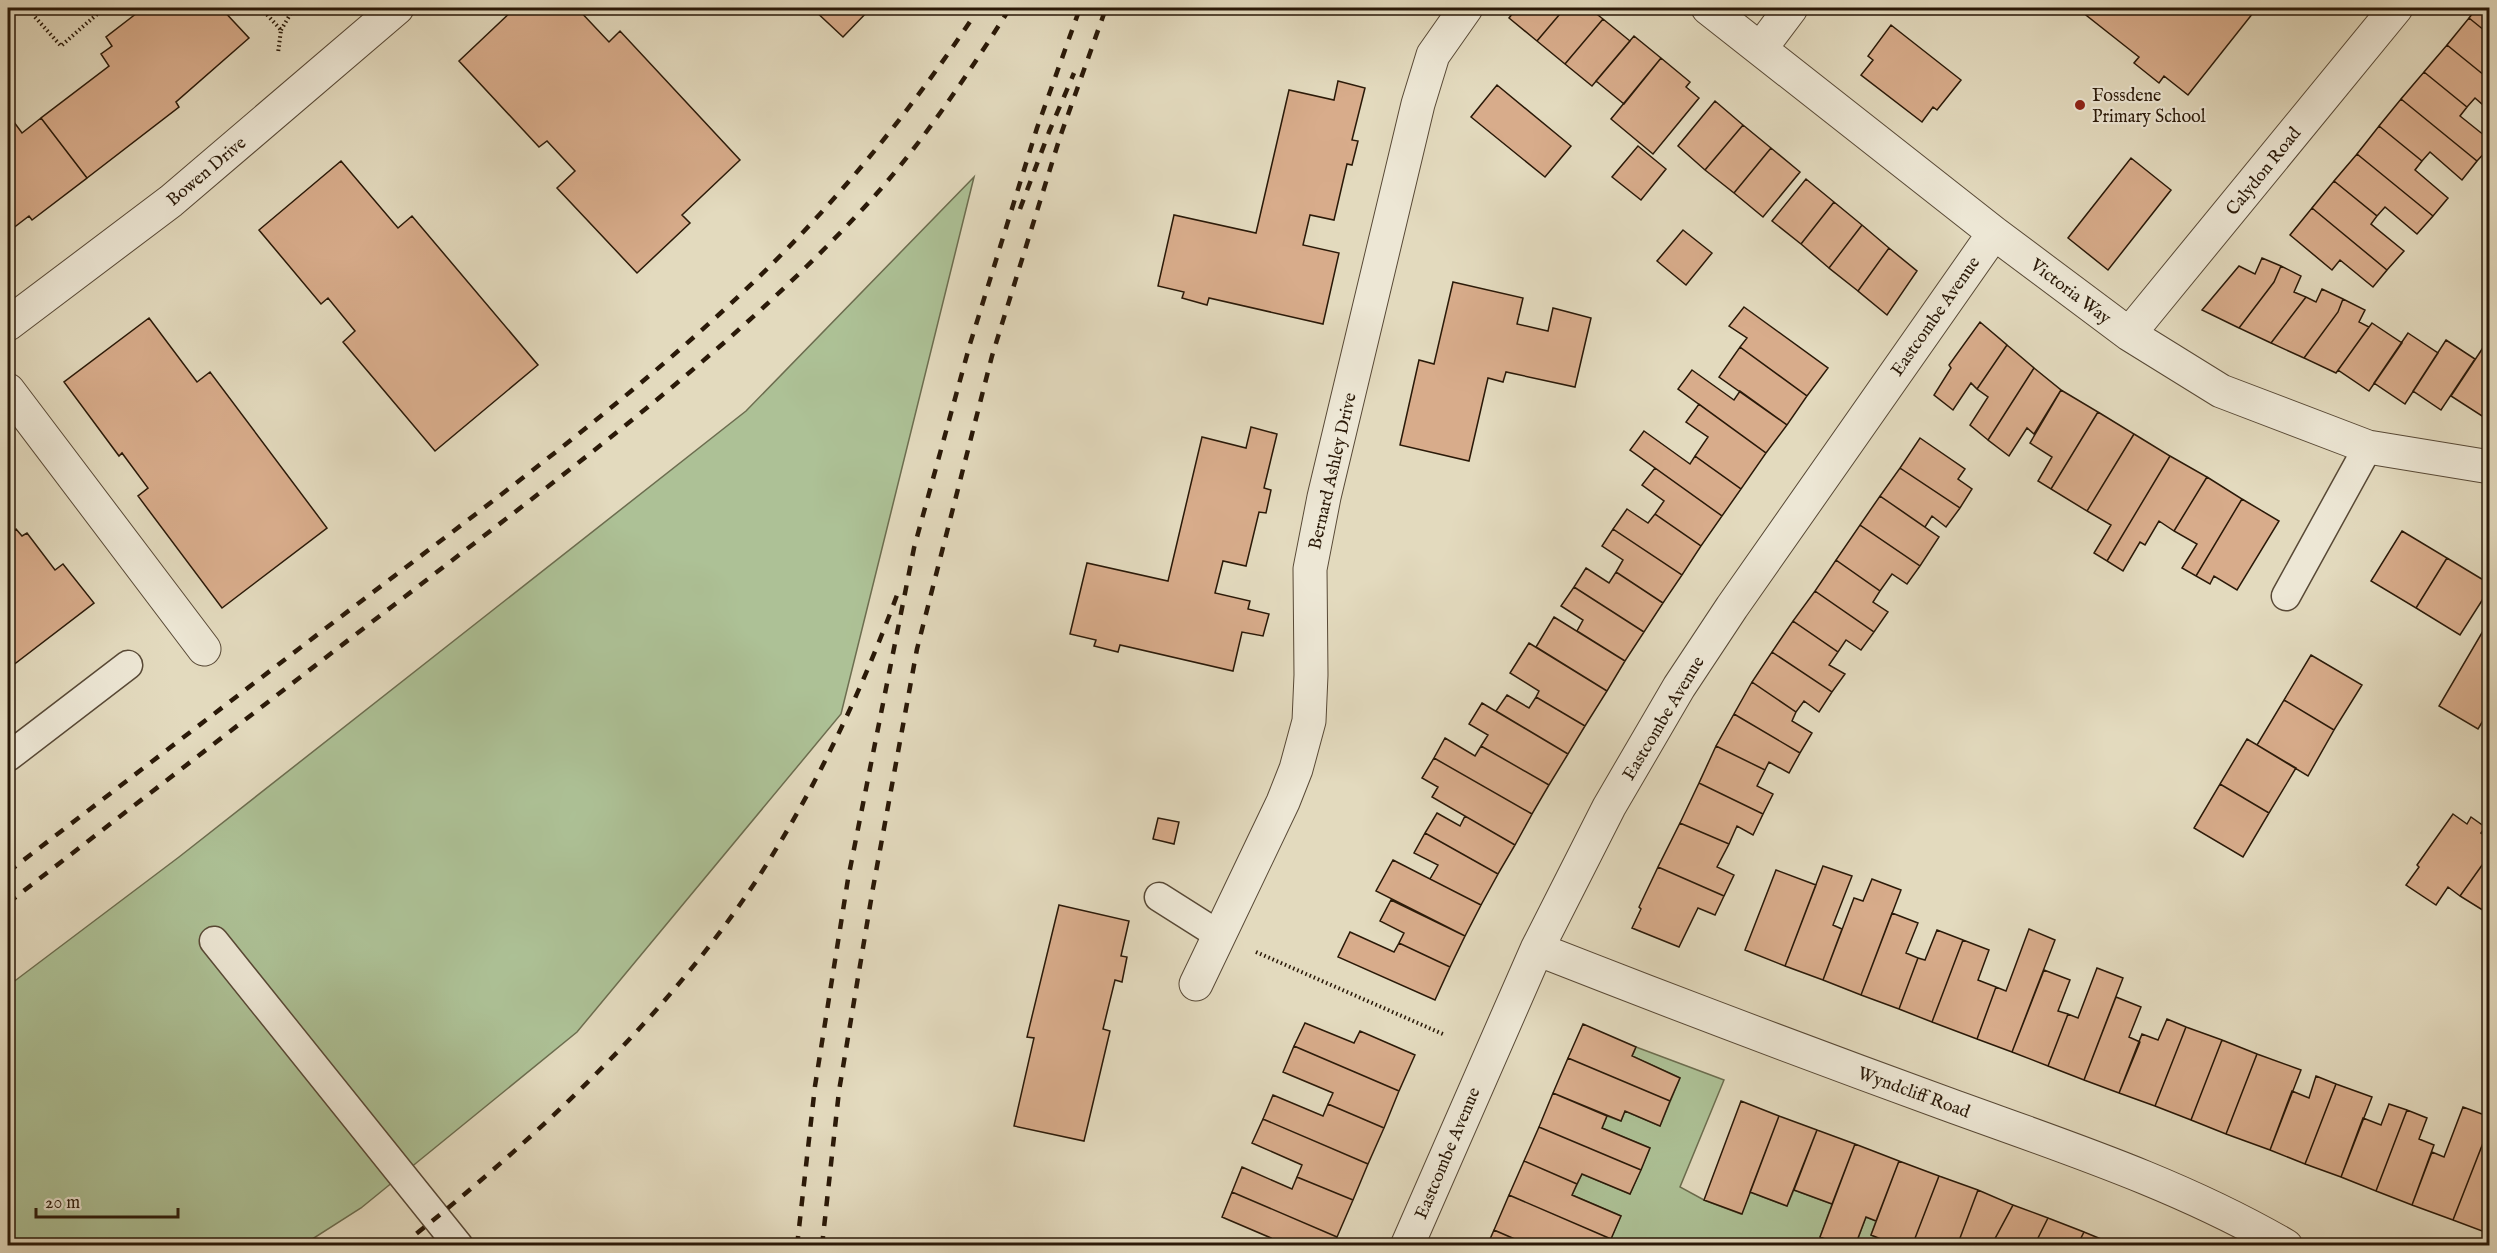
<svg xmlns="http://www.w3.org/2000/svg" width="2497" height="1253" font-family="'IM FELL English',serif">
	<rect width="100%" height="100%" fill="#e3dabe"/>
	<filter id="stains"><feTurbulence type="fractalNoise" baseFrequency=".00333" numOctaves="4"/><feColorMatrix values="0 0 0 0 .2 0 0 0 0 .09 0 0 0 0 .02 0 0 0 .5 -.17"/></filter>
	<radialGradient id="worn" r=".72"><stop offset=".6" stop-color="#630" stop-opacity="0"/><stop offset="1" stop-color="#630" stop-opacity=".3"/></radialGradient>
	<!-- green -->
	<path fill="#adc196" stroke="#6c6d4f" stroke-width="1.5" d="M974,177L841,714L577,1032L361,1208L303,1245L8,1246V986L179,857L746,411Z
		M1636,1047L1724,1080L1680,1187L1704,1200L1741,1214L1750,1192L1787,1206L1794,1190L1832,1204L1820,1237L1843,1245H1608L1621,1216L1572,1195L1582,1174L1630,1194L1650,1148L1602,1128L1607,1116L1621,1121L1625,1111L1660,1126L1680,1078L1632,1056Z
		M1866,1217L1876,1221L1871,1235L1898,1245L1855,1246Z"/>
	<!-- building -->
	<path fill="#d8ac8b" stroke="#2a1908" stroke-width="1.5" d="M132,8H221L249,38L176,102L179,107L87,178L41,118L109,66L101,54L112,46L106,37L137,13Z
		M515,8H577L609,42L620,31L740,160L682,215L690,223L637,273L557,188L575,171L547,141L539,147L459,61Z
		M812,8H871L843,37Z
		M1517,8H1565L1537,41L1509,18Z
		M1565,8H1589L1603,19L1565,64L1537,41Z
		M2077,8H2257L2188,95L2164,76L2159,83L2134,63L2139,57Z
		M2477,8H2490V35L2469,18Z
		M2469,18L2490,35V80L2447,45Z
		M1603,19L1630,41L1592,86L1565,64Z
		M1891,25L1961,80L1937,110L1933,107L1922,122L1861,75L1873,60L1868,56Z
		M1634,36L1661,58L1624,104L1596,81Z
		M2447,45L2490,80V111L2475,98L2467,107L2424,72Z
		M1661,58L1690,82L1686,87L1699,98L1653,154L1611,119Z
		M2424,72L2467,107L2460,116L2490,140V147L2477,161L2401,99Z
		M1338,81L1365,88L1352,140L1358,141L1352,165L1347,164L1334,220L1310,215L1303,245L1339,253L1323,324L1209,298L1207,305L1182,298L1184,292L1158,286L1174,215L1256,233L1289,90L1334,100Z
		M1497,85L1571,146L1545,177L1471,117Z
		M2401,99L2477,161L2462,180L2430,152L2422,161L2379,126Z
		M1715,101L1743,125L1705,170L1678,146Z
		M41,118L87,178L32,220L29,216L8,232V127L14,122L22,133Z
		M1743,125L1771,148L1734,193L1705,170Z
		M2379,126L2422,161L2415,170L2448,198L2433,216L2357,154Z
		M1638,146L1666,169L1641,200L1612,177Z
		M1771,148L1800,172L1763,217L1734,193Z
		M2357,154L2433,216L2417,234L2385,207L2377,216L2334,181Z
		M2131,158L2171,190L2108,270L2068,238Z
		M341,161L398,228L412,216L538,365L435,451L343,342L355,331L328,298L321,304L259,230Z
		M1806,179L1834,202L1801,244L1772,221Z
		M2334,181L2377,216L2371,224L2404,251L2387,270L2312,208Z
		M1834,202L1862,225L1829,268L1801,244Z
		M2312,208L2387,270L2373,287L2340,260L2332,270L2290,235Z
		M1862,225L1889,248L1858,291L1829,268Z
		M1683,230L1712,253L1686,285L1657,261Z
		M1889,248L1917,271L1887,315L1858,291Z
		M2262,258L2281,266L2274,282L2239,328L2202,310L2239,266L2255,274Z
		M2281,266L2301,276L2294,292L2306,297L2271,343L2239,328L2274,282Z
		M1453,282L1523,298L1517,324L1548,331L1553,308L1591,318L1575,387L1506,372L1503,382L1488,378L1469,461L1400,445L1419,360L1434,364Z
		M2322,289L2343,299L2338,312L2304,358L2271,343L2306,297L2316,302Z
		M2343,299L2365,310L2359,322L2369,327L2336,373L2304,358L2338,312Z
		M1744,307L1828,368L1807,396L1740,347L1747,338L1729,326Z
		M149,318L197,382L210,372L327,528L222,608L138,496L148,488L122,453L119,456L64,382Z
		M1980,322L2007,345L1977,389L1971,383L1953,410L1934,395L1951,368L1949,365Z
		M2372,323L2402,343L2369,391L2338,370Z
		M2408,333L2438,353L2405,404L2374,383Z
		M2490,337V405L2482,416L2451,396Z
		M2446,340L2475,359L2441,410L2413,391Z
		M2007,345L2034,368L1988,440L1970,425L1988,397L1977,389Z
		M1740,347L1807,396L1787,425L1719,377Z
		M2034,368L2061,390L2034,434L2027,428L2009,456L1988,440Z
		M1692,370L1734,400L1740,391L1787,425L1766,453L1678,389Z
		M2061,390L2098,412L2051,489L2038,481L2052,457L2030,443Z
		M1699,404L1766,453L1741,489L1695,456L1708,437L1686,422Z
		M2098,412L2134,434L2087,511L2051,489Z
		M1251,427L1277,434L1264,488L1271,490L1266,513L1259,512L1246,566L1223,561L1215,593L1250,601L1248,609L1269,614L1263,636L1242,632L1233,671L1120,645L1118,652L1094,646L1096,640L1070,634L1087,563L1168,581L1202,437L1246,448Z
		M1644,431L1690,464L1695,456L1741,489L1722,516L1630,450Z
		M2134,434L2170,456L2107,561L2094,553L2111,525L2087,511Z
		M1920,438L1965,469L1958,479L1972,489L1960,508L1900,468Z
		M2170,456L2207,477L2174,531L2159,521L2145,545L2140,542L2123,571L2107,561Z
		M1655,468L1722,516L1701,546L1655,514L1664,501L1642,485Z
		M1900,468L1960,508L1946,527L1932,516L1925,527L1880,496Z
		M2207,477L2242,499L2196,576L2182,568L2197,544L2174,531Z
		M1880,496L1939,537L1920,566L1860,525Z
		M2242,499L2279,521L2237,590L2214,576L2210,584L2196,576Z
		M1627,509L1648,523L1655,514L1701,546L1682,575L1613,529Z
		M1860,525L1920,566L1907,584L1892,574L1880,591L1836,560Z
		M16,529L22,536L27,533L55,570L63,564L94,603L8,669V536Z
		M1613,529L1682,575L1663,603L1616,572L1623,560L1602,546Z
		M2402,531L2447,558L2416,608L2371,581Z
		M2447,558L2490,584V588L2460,635L2416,608Z
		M1836,560L1880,591L1873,602L1888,612L1874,632L1815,591Z
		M1586,568L1609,583L1616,572L1663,603L1644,632L1574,587Z
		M1574,587L1644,632L1625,661L1577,631L1583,620L1561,606Z
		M1815,591L1874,632L1861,650L1846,640L1838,652L1793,621Z
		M1554,617L1625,661L1607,691L1536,647Z
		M2490,619V709L2478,729L2439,706Z
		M1793,621L1838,652L1829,665L1845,674L1832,692L1772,652Z
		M1529,643L1607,691L1585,726L1536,697L1539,691L1510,673Z
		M1772,652L1832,692L1819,712L1804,701L1796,712L1752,682Z
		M2311,655L2362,685L2334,730L2284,700Z
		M1752,682L1796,712L1792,721L1812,733L1800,753L1734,714Z
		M1507,695L1529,708L1536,697L1585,726L1568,754L1496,711Z
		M2284,700L2334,730L2308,776L2257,745Z
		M1482,703L1568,754L1549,785L1481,746L1488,735L1469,724Z
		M1734,714L1800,753L1789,773L1769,762L1765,770L1716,746Z
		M1445,738L1475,756L1481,746L1549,785L1532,814L1434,758Z
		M2247,739L2296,768L2269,813L2220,784Z
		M1716,746L1765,770L1757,786L1773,794L1763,814L1699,783Z
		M1434,758L1532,814L1515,845L1432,797L1438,787L1422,778Z
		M1699,783L1763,814L1753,835L1737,826L1729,844L1680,823Z
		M2220,784L2269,813L2243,857L2194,828Z
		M1437,813L1460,826L1465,816L1515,845L1498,874L1425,833Z
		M2453,814L2467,824L2471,817L2485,827L2481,833L2490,839V854L2460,896L2448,887L2436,905L2406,885L2419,867L2417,865Z
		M1158,818L1179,822L1174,844L1153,839Z
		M1680,823L1729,844L1717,867L1734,875L1724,896L1658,867Z
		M1425,833L1498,874L1481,905L1430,879L1438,865L1414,853Z
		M2490,854V913L2489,914L2460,896Z
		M1393,860L1481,905L1465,936L1376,891Z
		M1823,866L1852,876L1833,925L1842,929L1823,980L1785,966Z
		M1658,867L1724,896L1715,915L1698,908L1679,947L1632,928L1641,909L1639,907Z
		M1776,870L1816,885L1785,966L1745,950Z
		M1872,879L1901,890L1861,995L1823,980L1854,898L1863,901Z
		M1391,900L1465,936L1450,967L1399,943L1404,933L1380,921Z
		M1059,905L1129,921L1121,956L1127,957L1122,982L1115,980L1103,1029L1110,1031L1084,1141L1014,1126L1034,1038L1027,1037Z
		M1892,913L1918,923L1906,953L1918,958L1899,1009L1861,995Z
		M2029,929L2055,940L2012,1052L1977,1039L1996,987L2006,991Z
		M1937,930L1963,940L1932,1022L1899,1009L1918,958L1925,960Z
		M1350,932L1394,952L1399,943L1450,967L1435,1000L1338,957Z
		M1963,940L1989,950L1978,980L1996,987L1977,1039L1932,1022Z
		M2097,968L2123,978L2084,1080L2048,1066L2068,1014L2078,1018Z
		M2044,970L2070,980L2058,1011L2068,1014L2048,1066L2012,1052Z
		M2116,997L2141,1007L2129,1037L2140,1042L2119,1093L2084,1080Z
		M2167,1019L2186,1027L2155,1106L2119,1093L2142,1034L2158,1040Z
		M1305,1023L1354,1043L1360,1031L1415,1055L1399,1091L1294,1046Z
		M1583,1024L1636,1047L1632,1056L1680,1078L1670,1101L1568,1058Z
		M2186,1027L2222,1040L2191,1120L2155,1106Z
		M2222,1040L2257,1054L2226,1134L2191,1120Z
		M1294,1046L1399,1091L1384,1128L1328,1104L1333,1093L1283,1072Z
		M2257,1054L2301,1070L2270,1150L2226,1134Z
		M1568,1058L1670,1101L1660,1126L1625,1111L1621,1121L1553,1093Z
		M2316,1076L2336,1084L2305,1164L2270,1150L2292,1091L2309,1098Z
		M2336,1084L2372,1097L2341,1177L2305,1164Z
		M1553,1093L1607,1116L1602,1128L1650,1148L1641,1170L1539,1127Z
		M1273,1095L1323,1116L1328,1104L1384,1128L1368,1164L1263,1119Z
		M1741,1101L1779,1116L1742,1214L1704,1200Z
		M2389,1104L2407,1110L2376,1191L2341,1177L2363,1118L2381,1125Z
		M2463,1107L2490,1117V1125L2453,1220L2412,1205L2432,1152L2444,1157Z
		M2407,1110L2427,1118L2419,1139L2434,1145L2412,1205L2376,1191Z
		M1779,1116L1817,1130L1787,1206L1750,1192Z
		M1263,1119L1368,1164L1353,1200L1297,1177L1302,1165L1252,1143Z
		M2490,1125V1234L2453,1220Z
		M1539,1127L1641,1170L1630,1194L1582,1174L1577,1184L1524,1161Z
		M1817,1130L1855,1144L1832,1204L1794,1190Z
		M1855,1144L1899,1161L1876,1221L1866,1217L1855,1246H1843L1820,1237Z
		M1524,1161L1577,1184L1572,1195L1621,1216L1611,1239L1509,1195Z
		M1899,1161L1939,1176L1912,1246H1898L1871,1235Z
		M1242,1167L1292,1189L1297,1177L1353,1200L1337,1237L1232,1192Z
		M1939,1176L1978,1190L1957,1246L1936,1243L1935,1246H1912Z
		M1978,1190L2013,1205L1991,1246H1957Z
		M1232,1192L1337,1237L1333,1246H1267L1271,1238L1222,1217Z
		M1509,1195L1611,1239L1608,1246H1563L1552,1241L1551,1246H1531L1494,1230Z
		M2013,1205L2048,1218L2034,1246H1991Z
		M2048,1218L2084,1232L2077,1246H2034Z
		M1494,1230L1531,1246H1487Z
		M2084,1232L2118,1246H2077Z"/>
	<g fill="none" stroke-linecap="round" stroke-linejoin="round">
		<defs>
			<path id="lane" d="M2286,596L2368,447
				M8,757L128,665
				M1159,897L1219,935
				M214,941L459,1246"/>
			<path id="street" d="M1708,8L1994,233L2129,334L2221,391L2368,447L2490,467
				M1761,48L1791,8
				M8,324L171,201L397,8
				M2129,334L2396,8
				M8,390L204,649
				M1537,949C1672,1002 1807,1053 1944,1103C2059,1145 2178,1183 2286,1246
				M1196,984L1283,802L1296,769L1309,721L1311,675L1310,569L1324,497L1418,104L1433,55L1466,8
				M1407,1246L1537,949L1609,807L1679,687L1732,607L1994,233"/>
		</defs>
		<!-- lane casing -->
		<use href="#lane" stroke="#584936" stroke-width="31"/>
		<!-- street casing -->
		<use href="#street" stroke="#584936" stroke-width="35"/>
		<!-- path -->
		<path stroke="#2a1908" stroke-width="4" stroke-dasharray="1.5 3" stroke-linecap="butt" d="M261,8L281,30L278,53
			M35,17L61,46L104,8
			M281,30L294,8
			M1256,952L1445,1035"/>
		<!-- lane -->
		<use href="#lane" stroke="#ede7d5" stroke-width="28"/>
		<!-- street -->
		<use href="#street" stroke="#ede7d5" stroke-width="33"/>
		<!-- rail -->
		<path stroke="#2a1908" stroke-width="4.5" stroke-dasharray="10 10" stroke-linecap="butt" d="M1020,209L1049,132L1074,73
			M8,872C136,774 264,675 393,577C522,479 653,381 768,268C848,189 918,101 979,8
			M8,903C149,794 291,684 433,575C585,458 741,342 871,200C924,141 968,74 1010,8
			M401,1246C531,1143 662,1022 754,884C815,791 862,691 900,587
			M797,1246L815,1086L848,879L914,548L970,344L1037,128L1080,8
			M822,1246L839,1091L873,888L917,649L992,356L1060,137L1106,8"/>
	</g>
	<!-- markers -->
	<circle fill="#8f2418" stroke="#ede7d5" stroke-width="2" cx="2080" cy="105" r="6"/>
	<g text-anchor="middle" stroke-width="4.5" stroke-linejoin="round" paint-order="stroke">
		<!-- poi labels -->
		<g font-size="18" fill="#2a1908" stroke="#ede7d5" text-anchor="start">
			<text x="2092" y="101">Fossdene<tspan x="2092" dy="21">Primary School</tspan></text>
		</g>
		<!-- street labels -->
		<g font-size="18" fill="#2a1908" stroke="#ede7d5">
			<text transform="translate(206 171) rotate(-40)" y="6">Bowen Drive</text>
			<text transform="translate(2263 171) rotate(-51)" y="6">Calydon Road</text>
			<text transform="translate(2071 291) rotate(37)" y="6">Victoria Way</text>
			<text transform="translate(1935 316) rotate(-55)" y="6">Eastcombe Avenue</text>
			<text transform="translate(1332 471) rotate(-77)" y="6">Bernard Ashley Drive</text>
			<text transform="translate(1663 718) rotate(-59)" y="6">Eastcombe Avenue</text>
			<text transform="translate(1914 1092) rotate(20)" y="6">Wyndcliff Road</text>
			<text transform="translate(1447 1153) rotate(-67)" y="6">Eastcombe Avenue</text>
		</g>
	</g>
	<!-- margin -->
	<rect width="2497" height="1253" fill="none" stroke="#e3dabe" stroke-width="30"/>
	<rect x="9" y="9" width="2479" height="1235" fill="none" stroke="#2a1908" stroke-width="3"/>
	<rect x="15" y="15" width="2467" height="1223" fill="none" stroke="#2a1908" stroke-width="1.5"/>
	<!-- scale -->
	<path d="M36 1208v9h142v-9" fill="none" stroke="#2a1908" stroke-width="3"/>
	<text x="45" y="1208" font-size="18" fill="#2a1908" stroke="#ede7d5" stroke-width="4.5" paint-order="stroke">20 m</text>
	<rect width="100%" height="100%" filter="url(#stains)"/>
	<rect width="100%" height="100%" fill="url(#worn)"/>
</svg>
